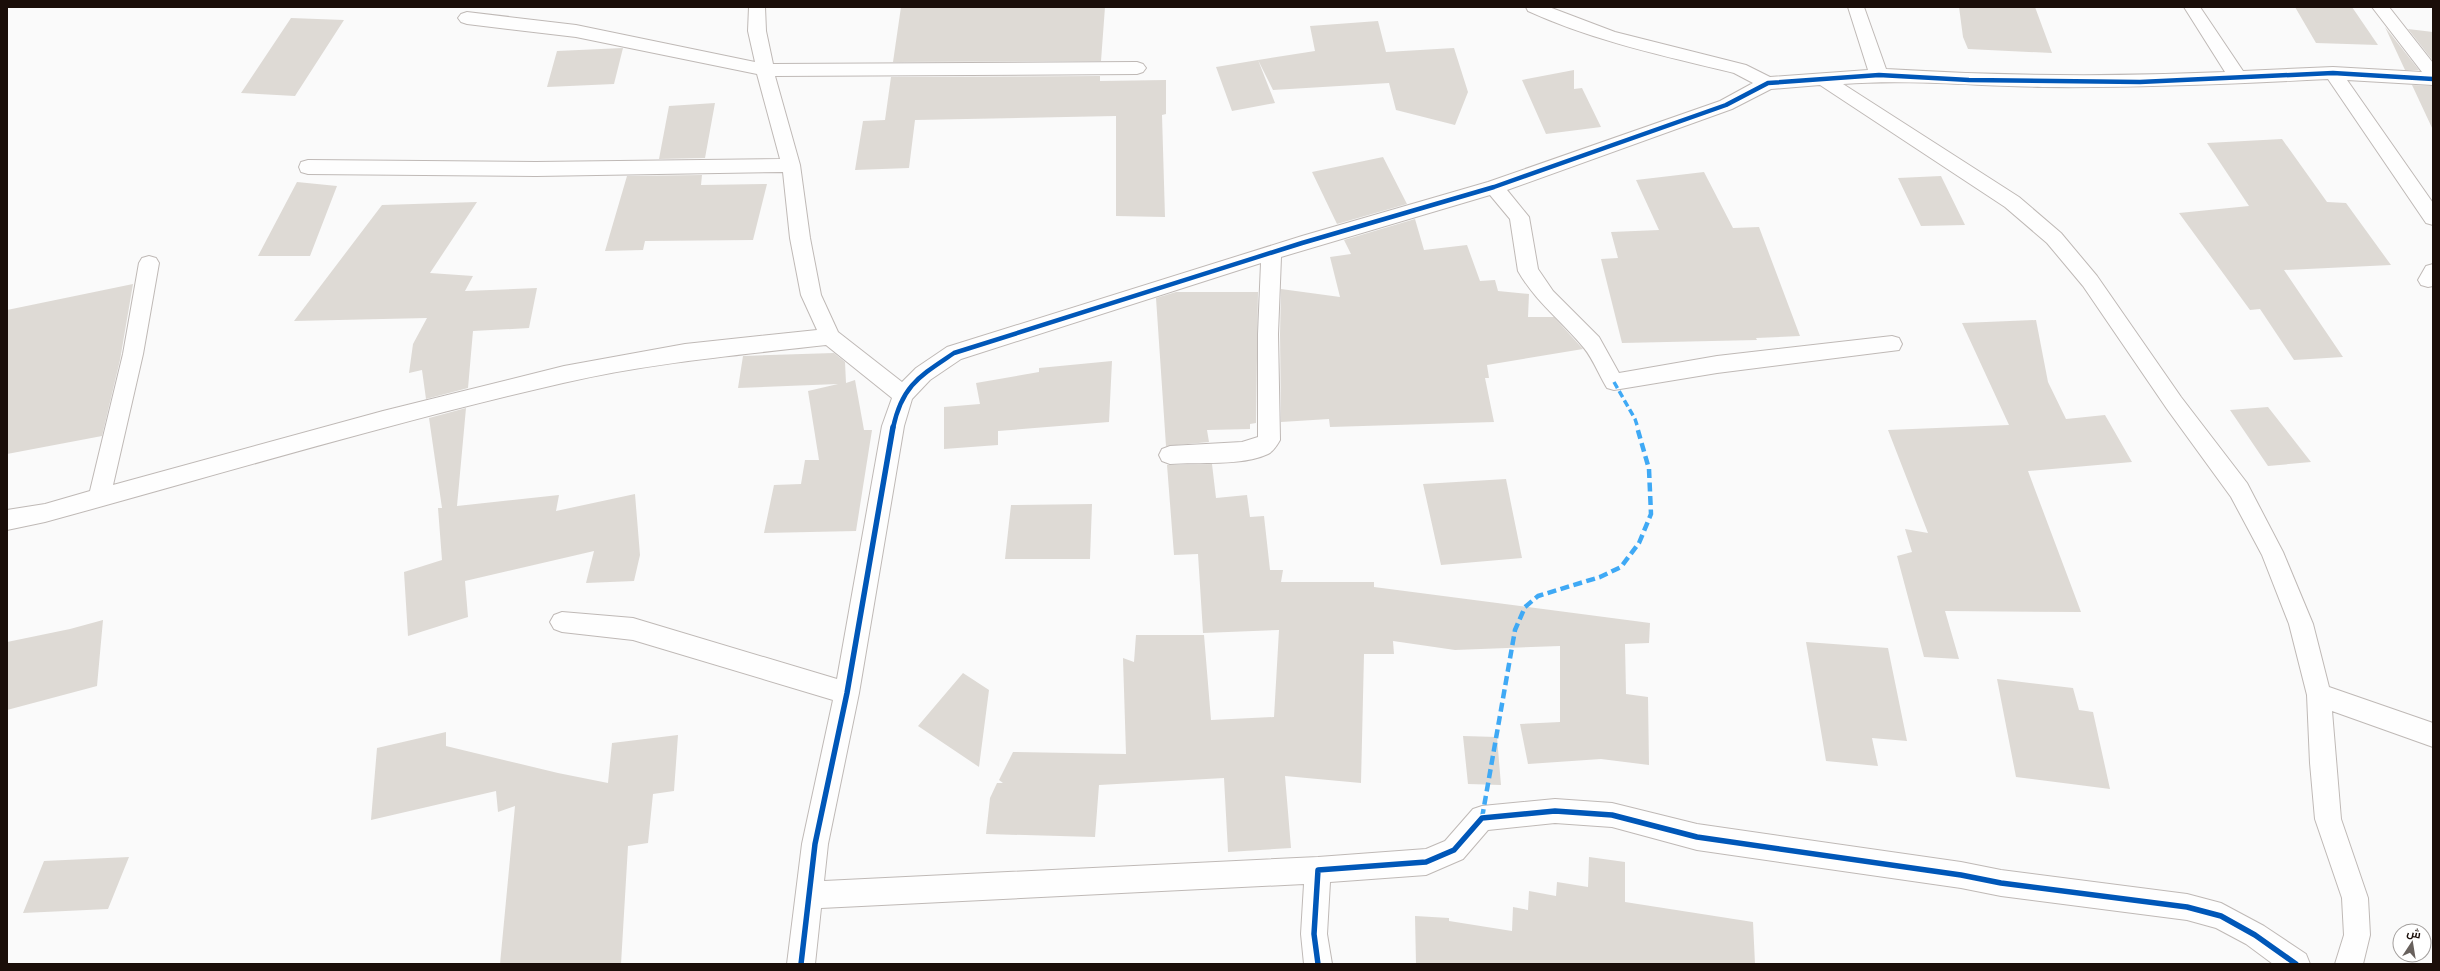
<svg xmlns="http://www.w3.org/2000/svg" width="2440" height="971" font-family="Karla,Cairo,sans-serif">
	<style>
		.building { fill: #dedad5 }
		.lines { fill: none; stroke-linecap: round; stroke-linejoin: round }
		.minor-casing { stroke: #bfb9b6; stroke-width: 2 }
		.minor { fill: #fefefe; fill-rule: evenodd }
		.quiet-far1 { stroke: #3fa9f5; stroke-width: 3.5; stroke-dasharray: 7 3.5; stroke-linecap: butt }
		.quiet { stroke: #3fa9f5; stroke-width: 4.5; stroke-dasharray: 9 4.5; stroke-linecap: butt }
		.cycleway-far1-casing { stroke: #fff; stroke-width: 6 }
		.cycleway-casing { stroke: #fff; stroke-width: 8 }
		.cycleway-far1 { stroke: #0057b8; stroke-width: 4.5 }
		.cycleway { stroke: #0057b8; stroke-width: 5.5 }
	</style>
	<rect width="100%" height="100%" fill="#fafafa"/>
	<path class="building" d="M901,7H1105L1101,61L893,62Z
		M1959,7H2035L2052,53L1968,49L1963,37Z
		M2295,7H2352L2378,45L2316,43Z
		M291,18L344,20L295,96L241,93Z
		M1378,21L1386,52L1454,48L1468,92L1455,125L1396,110L1389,83L1273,90L1258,60L1315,51L1310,26Z
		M2385,27L2419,70H2405Z
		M2408,29L2433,32V61Z
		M623,48L614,84L547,87L557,51Z
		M1258,60L1275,103L1232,111L1216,67Z
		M1574,70V89L1582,88L1601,127L1546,134L1522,80Z
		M1100,76V81L1166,80V114L1162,115L1165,217L1116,216V116L915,120L909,168L855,170L863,121L885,120L891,77Z
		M2412,85L2433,86V130Z
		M715,103L705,158L659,159L669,106Z
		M2282,139L2327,202L2346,203L2391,265L2284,270L2343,357L2294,360L2260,309L2250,310L2179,213L2249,206L2207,143Z
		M1383,157L1407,204L1337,224L1312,172Z
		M1704,172L1733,228L1759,227L1800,336L1756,338L1757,340L1622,343L1601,259L1618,258L1611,232L1659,230L1636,180Z
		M702,175L701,185L767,184L753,240L645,241L643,250L605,251L627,176Z
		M1941,176L1965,225L1921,226L1898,178Z
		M297,182L337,186L310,256H258Z
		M477,202L430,273L473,276L465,291L537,288L529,328L473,331L468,388L426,399L422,370L409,373L413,344L427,318L294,321L382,205Z
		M1415,219L1424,250L1467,245L1480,281L1495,280L1498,291L1529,294L1528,317H1554L1583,349L1487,365L1489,378H1485L1494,422L1330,427L1329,419L1281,422L1280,334L1281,289L1340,297L1330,257L1351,254L1344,240Z
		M133,284L120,360L102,436L7,454V310Z
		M1176,292H1258L1256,423L1250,424V429L1207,430L1209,442L1166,446L1156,298Z
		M2036,320L2048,382L2066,419L2105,415L2132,462L2028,471L2081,612L1945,611L1959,659L1924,657L1897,556L1912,552L1905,529L1928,533L1888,430L2009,425L1962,323Z
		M834,353L845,362L846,383L855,380L864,430H872L856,531L764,533L774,485L801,484L805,460H819L808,391L838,384L738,388L743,356Z
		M1112,361L1109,422L998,431V445L944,449V407L980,404L976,383L1039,372V368Z
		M2268,407L2311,462L2268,466L2230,410Z
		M466,408L457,506L559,495L556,511L635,494L640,555L634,581L586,583L594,551L465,581L468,617L408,636L404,572L442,560L438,508H442L429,418Z
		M1212,464L1216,498L1247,495L1250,517L1264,516L1270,570H1283L1281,582H1374V587L1650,623L1649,643L1625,644L1626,694L1648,697L1649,765L1601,759L1528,764L1520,724L1560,722V646L1455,650L1393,641L1394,654H1364L1361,783L1285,776L1291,848L1228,852L1224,778L1099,785L1095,837L986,834L990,798L997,783H1003L999,780L1013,752L1126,754L1123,658L1134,662L1136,635H1204L1211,720L1274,717L1279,630L1203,633L1198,554L1174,555L1167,465Z
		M1506,479L1522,558L1441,565L1423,484Z
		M1092,504L1090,559H1005L1011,505Z
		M103,620L97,686L7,710V642L70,629Z
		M1806,642L1888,648L1907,741L1872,738L1878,766L1826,761Z
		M963,673L989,690L979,767L918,726Z
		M1997,679L2073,688L2079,710L2093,712L2110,789L2016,777Z
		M446,732V746L558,773L608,783L612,743L678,735L674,791L653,794L648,843L628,846L621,964H500L515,806L498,812L496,791L371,820L377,748Z
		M1463,736L1497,737L1501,785L1468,784Z
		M129,857L108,909L23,913L44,861Z
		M1589,857L1625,862V902L1753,922L1755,964H1416L1415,916L1449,918V921L1512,931L1513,907L1528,910L1529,891L1556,896L1557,882L1588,887Z"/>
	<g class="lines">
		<defs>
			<path id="minor" d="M749,7H765L766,31L773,64L1137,62L1143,64L1146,68L1143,72L1137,74L775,76L800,165L810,238L821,295L838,332L902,382L916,368L947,347L1302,236L1488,182L1720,101L1753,83L1734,73C1664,56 1594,41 1528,11L1526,7H1549L1615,32L1746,65L1770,77L1868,70L1848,7H1864L1886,69C1999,76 2112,77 2225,72L2184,7H2200L2243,71L2333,67L2422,72L2372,7H2389L2433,63V85L2347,80L2433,203V225L2426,223L2328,79C2233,84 2139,88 2043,87C1977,86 1908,79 1843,84L2019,197L2061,233L2097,276L2181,397L2247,483L2283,552L2313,624L2329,687L2433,723V747L2332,711L2341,819L2368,898L2370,935L2363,964H2335L2344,935L2342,898L2315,819L2310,763L2307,695L2289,624L2262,555L2231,497L2167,409L2083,286L2047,243L2005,207L1820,85L1771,89L1732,109L1507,190L1529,217L1538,269L1553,291L1599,337L1619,373L1717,356L1892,336L1899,338L1902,344L1899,350L1717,373L1614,390L1607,388C1599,375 1593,359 1584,348C1562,321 1535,301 1518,271L1510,219L1490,195L1281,257L1278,334L1280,440C1277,445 1274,451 1268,454C1243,466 1198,462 1170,464L1162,461L1159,455L1162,449L1170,446L1242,442L1258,437V334L1261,263L961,359L930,380L912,399L904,426L859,693L828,844L824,881L1318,857L1426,849L1445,841L1473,809L1482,806L1555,799L1612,803L1697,824L1961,862L2001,870L2187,894L2221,903L2264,926L2306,954L2310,964H2273L2246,944L2216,928L2187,920L2001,896L1961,888L1697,850L1612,827L1555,823L1488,830L1463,859L1426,875L1330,882L1327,934L1332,964H1304L1301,934L1304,884L821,908L815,964H787L802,844L833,700L633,640L562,632L554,629L550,622L554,615L562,612L633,618L837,679L882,426L892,398L826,345C738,355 649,363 563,383C389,423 217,475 45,522L7,530V510L45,504L90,491L123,354L139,263L142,258L149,256L156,258L159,263L143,354L113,485L383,411L564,366L685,344L817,330L801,295L790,238L783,172L536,176L308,174L301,172L299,167L301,162L308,160L536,162L780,159L757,74L576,37L467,24L461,22L458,18L461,14L467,12L576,25L755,62L748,31Z
				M2433,264V286L2428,287L2421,285L2418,280L2426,266Z"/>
		</defs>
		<use href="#minor" class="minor-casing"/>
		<use href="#minor" class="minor"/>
		<path class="quiet-far1" d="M1614,382L1635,419L1638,428"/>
		<path class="quiet" d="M1482,818L1515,630L1525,607L1538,596L1600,577L1621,567L1639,543L1651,514L1649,469L1637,427"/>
		<defs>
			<path id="cycleway-far1" d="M893,428C902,385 920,376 954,353L1302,243L1494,187L1726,105L1768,83L1879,75L1969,80L2140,82L2333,73L2433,79"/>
			<path id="cycleway" d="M801,964L815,844L847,693L893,427
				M1318,964L1314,934L1318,870L1426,862L1454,850L1482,818L1555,811L1612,815L1697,837L1961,875L2001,883L2187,907L2221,916L2255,935L2296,964"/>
		</defs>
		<use href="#cycleway-far1" class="cycleway-far1-casing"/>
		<use href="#cycleway" class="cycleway-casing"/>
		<use href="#cycleway-far1" class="cycleway-far1"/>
		<use href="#cycleway" class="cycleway"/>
	</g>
	<rect width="2440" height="971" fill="none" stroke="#1a0e09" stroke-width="16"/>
	<g transform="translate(2412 943) rotate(12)"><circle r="19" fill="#ffffff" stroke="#a39f9d"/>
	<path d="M0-3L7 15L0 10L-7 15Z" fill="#68615d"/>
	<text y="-6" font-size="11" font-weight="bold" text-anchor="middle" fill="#1a0e09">ش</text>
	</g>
</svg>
